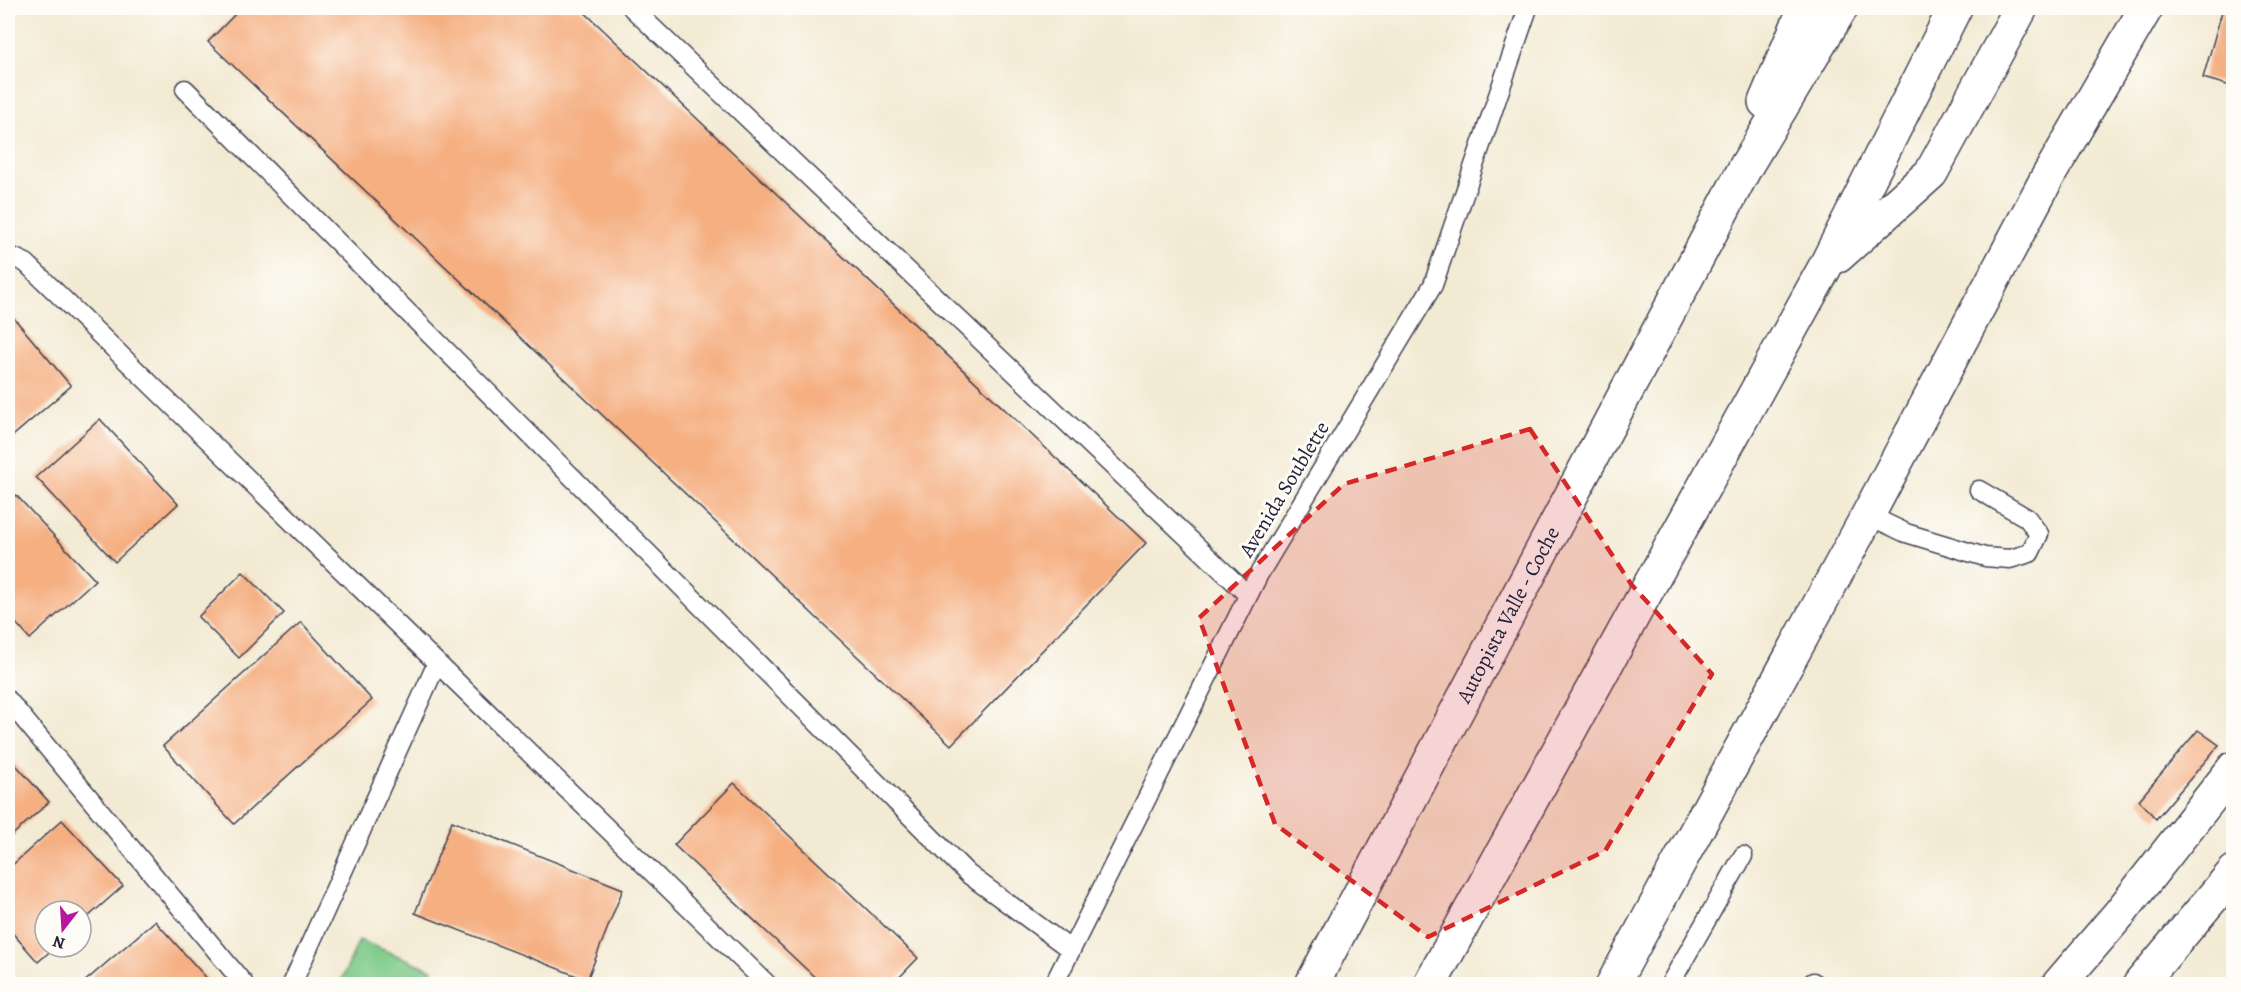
<svg xmlns="http://www.w3.org/2000/svg" width="2241" height="992" font-family="Alegreya,serif">
	<style>
		.green { fill: #7fcb89; stroke: #507662; stroke-width: 1.5 }
		.building { fill: #f5af81 }
		.lines { fill: none; stroke-linecap: round; stroke-linejoin: round }
		.service-casing { stroke: #414052; stroke-width: 21 }
		.minor-casing { stroke: #414052; stroke-width: 36 }
		.secondary-casing { stroke: #414052; stroke-width: 36 }
		.motorway-casing { stroke: #414052; stroke-width: 36 }
		.service { stroke: #fff; stroke-width: 18 }
		.minor { stroke: #fff; stroke-width: 33 }
		.secondary { stroke: #fff; stroke-width: 33 }
		.motorway { stroke: #fff; stroke-width: 33 }
		.marked { fill: #d62828; fill-opacity: 0.2; stroke: #d62828; stroke-width: 4.5; stroke-dasharray: 12 8; stroke-linejoin: round }
		.labels { text-anchor: middle; stroke-width: 6; stroke-linejoin: round; paint-order: stroke }
		.street-label { font-size: 21px; fill: #22223b; stroke: #fdfcf7 }
	</style>
	<rect width="100%" height="100%" fill="#fdfcf7"/>
	<filter id="ink" filterUnits="userSpaceOnUse"><feTurbulence type="fractalNoise" baseFrequency=".0167" numOctaves="2"/><feDisplacementMap in="SourceGraphic" scale="12" xChannelSelector="R" yChannelSelector="G"/><feConvolveMatrix kernelMatrix="1 2 1 2 8 2 1 2 1" color-interpolation-filters="sRGB"/></filter>
	<filter id="wash" filterUnits="userSpaceOnUse"><feTurbulence type="fractalNoise" baseFrequency=".008" numOctaves="4" result="noise"/><feDisplacementMap in="SourceGraphic" scale="24" xChannelSelector="R" yChannelSelector="G"/><feGaussianBlur stdDeviation="1.35" result="paint"/><feColorMatrix in="noise" values="0 0 0 0 0 0 0 0 0 0 0 0 0 0 0 0 0 1.4 0 .05"/><feComposite in="paint" operator="in"/></filter>
	<g filter="url(#wash)">
		<rect width="100%" height="100%" fill="#f3ead3"/>
		<path class="green" d="M359,940L433,970L427,984H340Z"/>
		<g id="blocks">
			<path class="building" d="M241,8H580L1146,543L951,745L208,42Z
				M2223,8H2234V87L2203,78Z
				M8,311L71,386L8,440Z
				M100,419L178,504L115,562L36,477Z
				M16,495L95,580L30,639L8,614V503Z
				M243,572L284,613L239,658L198,617Z
				M301,622L372,700L234,824L163,746Z
				M2198,730L2219,745L2156,819L2139,800Z
				M8,756L49,802L8,839Z
				M734,783L918,958L893,984H822L674,845Z
				M62,820L123,886L81,923V911H45V947H55L38,962L8,928V869Z
				M452,821L623,889L587,980L415,913Z
				M155,921L212,984H82Z"/>
		</g>
	</g>
	<g filter="url(#ink)">
		<use href="#blocks" fill-opacity="0" stroke="#414052" stroke-width="1.5"/>
		<g class="lines">
			<defs>
				<path id="service" d="M632,8L1248,595
					M185,89L968,874L1070,949
					M8,255L26,263L767,984
					M1868,515L1906,533L1985,557L2010,559L2030,553L2039,534L2027,518L1979,490
					M8,700L244,984
					M292,984L437,663
					M1054,984L1259,574L1433,285L1528,8
					M1670,984L1743,856
					M1812,984L1813,982"/>
				<path id="minor" d="M1613,984L1868,515L2046,180L2146,8"/>
				<path id="secondary" d="M2059,984L2120,913L2234,768
					M2140,984L2234,872"/>
				<g id="motorway">
					<path d="M1765,102L1805,8"/>
					<path d="M1838,256L1931,173L2021,8"/>
					<path id="s1" d="M1312,984L1746,166L1841,8"/>
					<path d="M1430,984L1825,267L1955,8"/>
				</g>
			</defs>
			<use href="#service" class="service-casing"/>
			<use href="#minor" class="minor-casing"/>
			<use href="#secondary" class="secondary-casing"/>
			<use href="#motorway" class="motorway-casing"/>
			<use href="#service" class="service"/>
			<use href="#minor" class="minor"/>
			<use href="#secondary" class="secondary"/>
			<use href="#motorway" class="motorway"/>
		</g>
	</g>
	<path class="marked" d="M1530,429L1631,584L1712,674L1605,851L1428,937L1275,824L1199,618L1344,484Z"/>
	<g class="labels">
		<g class="street-label">
			<text transform="translate(1284 489) rotate(-59)" y="7">Avenida Soublette</text>
			<text dy="7" stroke="none"><textPath href="#s1" startOffset="418">Autopista Valle - Coche</textPath></text>
		</g>
	</g>
	<rect width="2241" height="992" fill="none" stroke="#fdfcf7" stroke-width="30"/>
	<g transform="translate(63 929) rotate(197)"><circle r="28" fill="#fdfcf7" stroke="#a5a5ac" stroke-width="1.5"/>
	<path d="M0-4.5L10 22L0 15L-10 22Z" fill="#b5179e"/>
	<text y="-9" font-size="16" font-weight="bold" text-anchor="middle" fill="#22223b">N</text>
	</g>
</svg>
